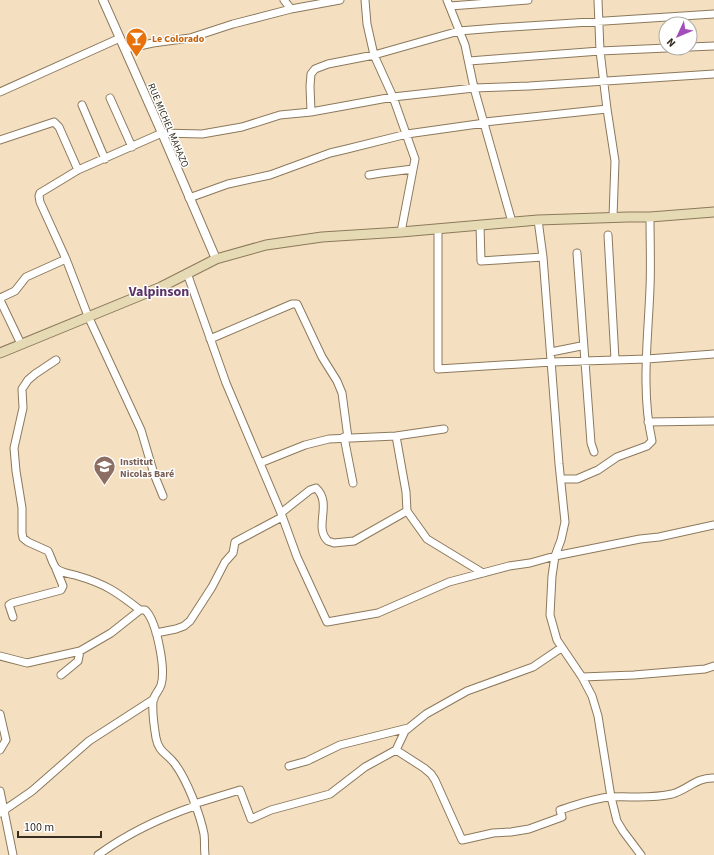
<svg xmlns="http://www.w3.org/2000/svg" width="714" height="855" font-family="'Source Sans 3',sans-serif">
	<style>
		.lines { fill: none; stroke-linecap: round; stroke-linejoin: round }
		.minor-casing { stroke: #8c795c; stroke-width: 9 }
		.tertiary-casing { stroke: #8c795c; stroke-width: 10 }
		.secondary-casing { stroke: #8c795c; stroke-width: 11 }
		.minor { stroke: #fff; stroke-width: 7 }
		.tertiary { stroke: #fff; stroke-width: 8 }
		.secondary { stroke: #e5dab3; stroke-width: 9 }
		.labels { text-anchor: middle; stroke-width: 3; stroke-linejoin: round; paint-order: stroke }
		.food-label { font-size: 10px; font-weight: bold; fill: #c56008; stroke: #fff; text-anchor: start }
		.street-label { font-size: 10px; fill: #352e21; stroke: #fff }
		.education-label { font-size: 10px; font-weight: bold; fill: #785e54; stroke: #fff; text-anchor: start }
		.district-label { font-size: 14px; font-weight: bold; fill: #5c3369; stroke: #fff }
	</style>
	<rect width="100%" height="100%" fill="#f4e0c0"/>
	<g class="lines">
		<defs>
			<path id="minor" d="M284,0L291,9
				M365,0L367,24L374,55L393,97L415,159L401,232
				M447,0L465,45L474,88L512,222
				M598,0L600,51L607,109
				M450,6L528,0
				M690,47L714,46
				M125,49L153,43L190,38L233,24L291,9L340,0
				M469,61L600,51L667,48
				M0,92L120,38
				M110,98L132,147
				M82,105L105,159
				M311,112L310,86L311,74L315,69L328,64L374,55L459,31L496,28L714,14
				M485,122L607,109L615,161L613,217
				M0,140L54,122L59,127L78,170
				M369,175L381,173L413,169
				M189,198L228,184L270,175L330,153L347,149L407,134L485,123
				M538,220L543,257L559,464L565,522L561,540L555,556L552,576L550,615L557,640L582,677L592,696L598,716L611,797L617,821L623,831L641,855
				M480,225L481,261L543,257
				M438,229V369L552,362L647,359L714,354
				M608,235L615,359
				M577,253L591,443L594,452
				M187,273L226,383L281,513L297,557L327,622L378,613L449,582L509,566L530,563L555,556L640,539L659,537L714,525
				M0,298L15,291L26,277L66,259
				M0,300L21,344
				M210,339L292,304H297L322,357L337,381L342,393L348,438
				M551,352L581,346
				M56,360L35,374L28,380L22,389L23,408L14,448L16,471L22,508V533L23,538L28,542L48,551C51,556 52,563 56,568C60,573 72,574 78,576C106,584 118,593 140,610
				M648,422L714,421
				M396,436L406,492L407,511L427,539L483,573
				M344,437L353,483
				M260,463L305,445L329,439L396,436L444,429
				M561,479H577L598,470L617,457L647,446L652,441C641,391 648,339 650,288C651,265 650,241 650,217
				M163,496L154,474L141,430L88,316L66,259L40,202L39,196L40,193L78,170L162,133L202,134L242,127L280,115L311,112L393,97L474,88L529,86L714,74
				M281,513L310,490L316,488C333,504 313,527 328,541L334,543L354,541L407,511
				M13,617L9,605L12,603L61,590L63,586L56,569
				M156,633L176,629L184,626L190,621L212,587L225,562L233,553L235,542L282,517
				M0,656L27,663L80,651L111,633L140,610H145L147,612C157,625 166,669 161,685C159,691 154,695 153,701C152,713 154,726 156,738C159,753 167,753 175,764C187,780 200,814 204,834C205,841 204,848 205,855
				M61,675L78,661L80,651
				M582,677L634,675L705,669L714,666
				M0,714L6,740L0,750
				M396,750L424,768L431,774L435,780L462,840L493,833L511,832L529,829L562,817L560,810C577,805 593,798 611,797C631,796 651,799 672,794C687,790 697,777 714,778
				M289,766L307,761L340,745L408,728
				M0,791L13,855
				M194,804L240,790L251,819L271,810L330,794L365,767L396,750L405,731L426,714L467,691L533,667L561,648
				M0,813L32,791L89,741L154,699
				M98,855C128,833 160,818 195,806"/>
			<path id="tertiary" d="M103,0L162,133L216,259"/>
			<path id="secondary" d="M0,353L161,287L216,259L266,245L322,237L401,232L538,220L628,217H650L714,212"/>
		</defs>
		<use href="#minor" class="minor-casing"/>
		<use href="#tertiary" class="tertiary-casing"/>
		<use href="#secondary" class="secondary-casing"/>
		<use href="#minor" class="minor"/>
		<use href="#tertiary" class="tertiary"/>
		<use href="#secondary" class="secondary"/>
	</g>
	<defs>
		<symbol id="bar-pin" viewBox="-11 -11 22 30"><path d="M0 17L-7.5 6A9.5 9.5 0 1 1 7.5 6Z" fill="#e8710a" stroke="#fff"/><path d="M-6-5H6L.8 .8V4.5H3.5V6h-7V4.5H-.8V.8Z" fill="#fff"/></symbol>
		<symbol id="school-pin" viewBox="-11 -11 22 30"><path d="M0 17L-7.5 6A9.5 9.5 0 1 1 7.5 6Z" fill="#8d6e63" stroke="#fff"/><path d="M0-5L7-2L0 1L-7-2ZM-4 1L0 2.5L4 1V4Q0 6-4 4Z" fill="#fff"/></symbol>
	</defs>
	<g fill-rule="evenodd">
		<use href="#bar-pin" x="124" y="26" width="25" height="34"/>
		<use href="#school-pin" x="92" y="454" width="25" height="34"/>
	</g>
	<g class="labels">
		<g class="food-label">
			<text x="152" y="42">Le Colorado</text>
		</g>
		<g class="street-label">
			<text transform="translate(169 125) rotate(67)" y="4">RUE MICHEL MAHAZO</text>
		</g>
		<g class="education-label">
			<text x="120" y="465">Institut<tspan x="120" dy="12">Nicolas Baré</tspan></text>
		</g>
		<g class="district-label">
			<text x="159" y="296">Valpinson</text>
		</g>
	</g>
	<g transform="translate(678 36) rotate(226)"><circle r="19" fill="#ffffff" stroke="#aeaba6"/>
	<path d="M0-3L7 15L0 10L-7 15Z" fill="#a24dbb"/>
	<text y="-6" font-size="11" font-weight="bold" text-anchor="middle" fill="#352e21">N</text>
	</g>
	<path d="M18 831v6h83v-6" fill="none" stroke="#352e21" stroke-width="2"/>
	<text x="24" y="831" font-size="12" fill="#352e21" stroke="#ffffff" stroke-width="3" paint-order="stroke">100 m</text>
</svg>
